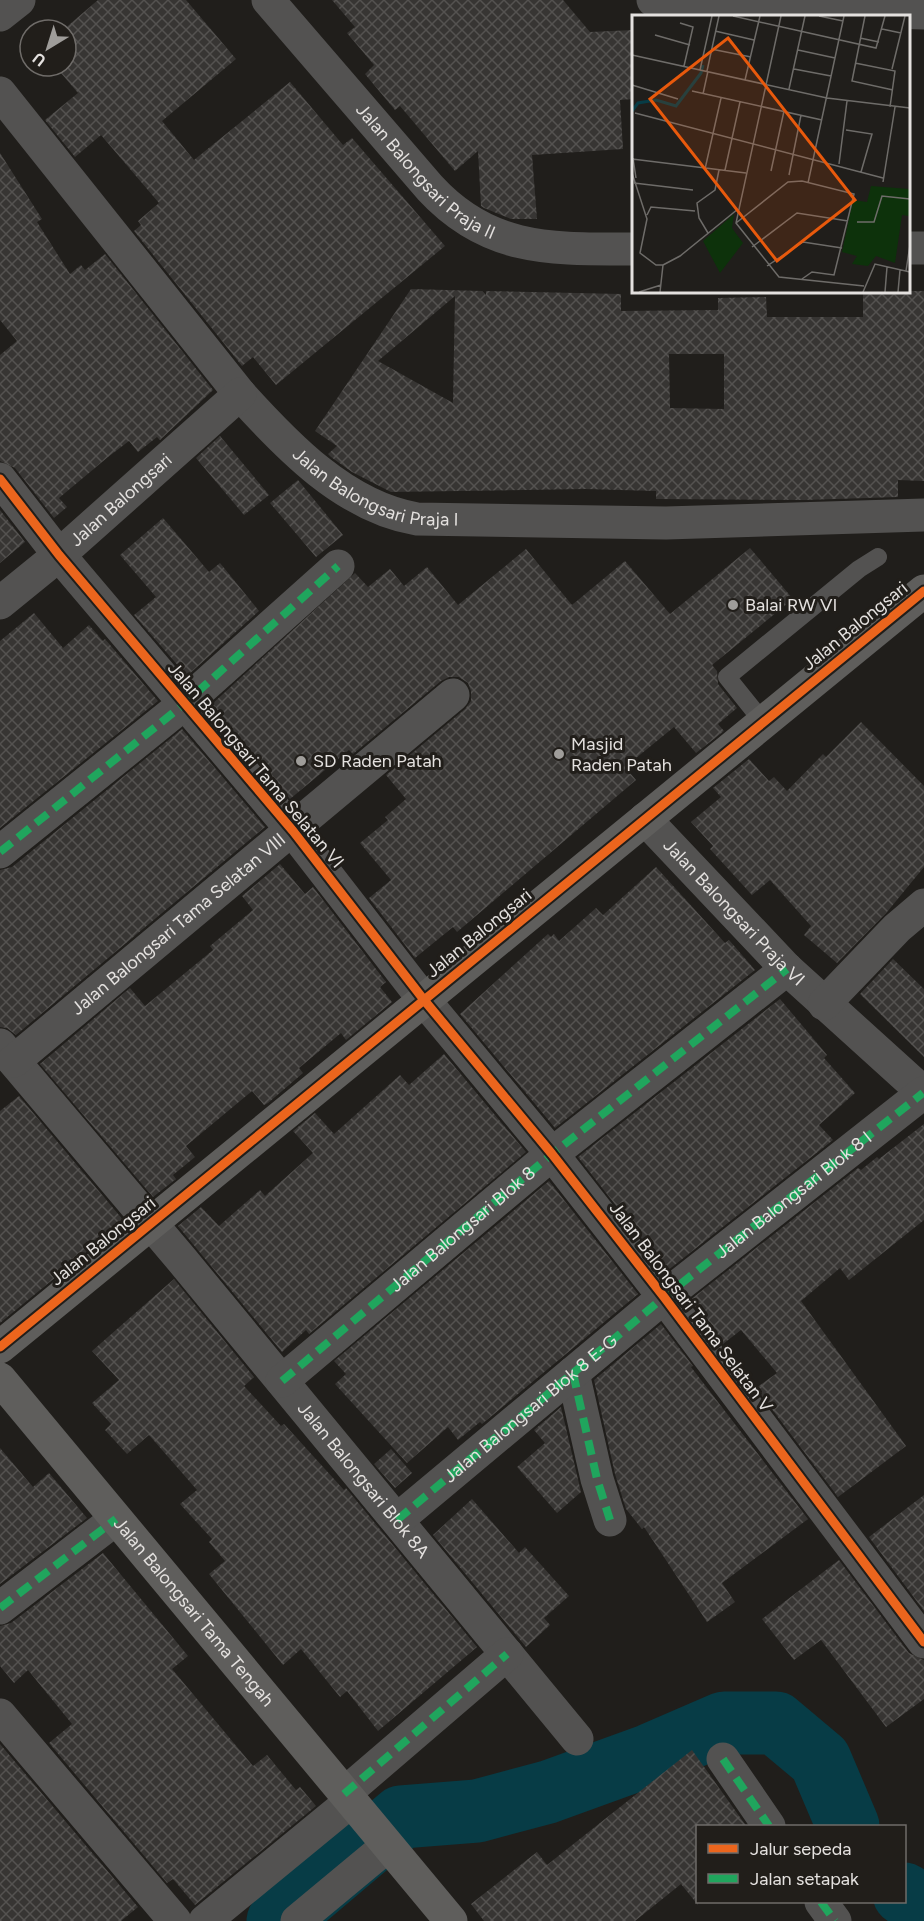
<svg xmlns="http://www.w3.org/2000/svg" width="924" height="1921" font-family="Figtree,sans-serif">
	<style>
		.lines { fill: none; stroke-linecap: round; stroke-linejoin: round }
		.river { stroke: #073c46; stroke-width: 63 }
		.building { fill: url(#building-cross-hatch); fill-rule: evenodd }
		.lane { stroke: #535251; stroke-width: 18 }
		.street { stroke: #535251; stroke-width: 33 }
		.secondary { stroke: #5f5e5c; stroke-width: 33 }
		.quiet { stroke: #20a55d; stroke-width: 8; stroke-dasharray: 15 8; stroke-linecap: butt }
		.cycleway-casing { stroke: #211e1a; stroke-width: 13 }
		.cycleway { stroke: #eb651d; stroke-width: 9 }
		.poi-dot { fill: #9f9d9a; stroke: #211e1a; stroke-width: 2 }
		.labels { text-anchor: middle; stroke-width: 6; stroke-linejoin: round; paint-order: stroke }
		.street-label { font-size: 18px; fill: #e4e1df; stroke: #211e1a }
		.poi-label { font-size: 18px; fill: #e4e1df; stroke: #211e1a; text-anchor: start }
		.inset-river { fill: none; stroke: #073c46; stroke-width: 3 }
		.inset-road { fill: none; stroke: #6e6c69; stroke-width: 1.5 }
		.view { fill: #e8590c; fill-opacity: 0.15; stroke: #e8590c; stroke-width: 3 }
		.inset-edge { fill: none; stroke: #e4e1df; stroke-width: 3 }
	</style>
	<defs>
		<pattern id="building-cross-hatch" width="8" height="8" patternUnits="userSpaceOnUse" patternTransform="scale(1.5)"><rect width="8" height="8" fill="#373533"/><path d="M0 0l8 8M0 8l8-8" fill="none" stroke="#545250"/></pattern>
	</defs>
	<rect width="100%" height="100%" fill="#201e1b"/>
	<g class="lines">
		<path class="river" d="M904,1894L924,1906
			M278,1921L401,1817L477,1811L548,1792L650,1755L724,1723H776L820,1760L848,1826"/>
	</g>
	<path class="building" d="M98,0H186L236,59L162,121L194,160L290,82L343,145L352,138L445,246L276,385L253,357L242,366L134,231L141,225L138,221L159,203L101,135L75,157L45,120L78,93L55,66H66V30H63Z
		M332,0H563L590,32L633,30V99L620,100L623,149L532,155L537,219H511L484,208L481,206L478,151L455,171L400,106L395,110L365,74L374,65L347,33L355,27Z
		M0,153L42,219L37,222L70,274L81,265L85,270L105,254L213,390L160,440L157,437L138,452L129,441L108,457L59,498L67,507L54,518L15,468L0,461V355L17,341L0,320Z
		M411,289L482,291L486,295V291L621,294V311L718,310V298L766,297L767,317H863V291H924V481L898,480V497L804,500L656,499V491L585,489L391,492L352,472L331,457L328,454L337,446L315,431ZM455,296L453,403L378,361ZM669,354H724V409L670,408Z
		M220,436L269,495L244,515L196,458Z
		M298,480L343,535L316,557L270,503Z
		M0,510L25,542L0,563Z
		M163,518L209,572L220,563L259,611L187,676L134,615L156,597L120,555Z
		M750,548L793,599L712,665L717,671L718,684L737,708L718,724L724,731L696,753L674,727L625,767L636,780L457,932L453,927L415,958L369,898L391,880L360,843L388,820L385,817L406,799L386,775L465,709L471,701V691L468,683L459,677H449L441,681L353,754L349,750L290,799L211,705L355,573L368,587L390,569L404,586L427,567L458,605L526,549L572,605L625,561L670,614Z
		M34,613L63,648L89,625L103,641L105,639L158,701L0,828V641Z
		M861,722L924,786V867L887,912L837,963L804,935L811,926L770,880L752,895L710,849L713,846L691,822L721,797L713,788L749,759L769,781L774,777L787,791L823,754L826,757Z
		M182,729L265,827L16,1035L7,1028L0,1027V870L12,867Z
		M280,864L305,894L313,887L386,982L380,987L392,1002L346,1040L341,1033L299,1068L303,1073L268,1103L264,1105L252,1091L186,1146L195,1157L173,1175L176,1179L153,1197L40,1064L130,988L145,1006L213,950L210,946L253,910L242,896Z
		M656,867L725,943L729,940L755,970L555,1128L460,1014L548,934L551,937L554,934L559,941L596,908L603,915Z
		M893,959L924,989V1057L860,994Z
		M780,999L827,1055L824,1058L855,1093L819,1125L833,1140L667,1271L578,1157Z
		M444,1054L526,1152L309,1334L306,1330L282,1352L178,1226L201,1207L219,1226L260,1190L265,1196L313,1153L293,1131L315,1113L334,1134L400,1075L409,1085Z
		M19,1096L124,1221L0,1323V1111Z
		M924,1124V1220L849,1280L840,1268L801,1301L906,1446L838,1497L756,1388L777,1373L741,1330L723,1344L690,1300L858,1168L861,1170L877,1157L879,1159Z
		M549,1181L638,1294L482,1424L480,1422L458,1440L448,1427L407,1463L335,1384L346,1374L334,1361Z
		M174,1279L254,1377L244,1386L281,1426L284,1424L344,1490L346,1488L477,1647L378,1731L347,1691L340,1697L301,1649L283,1665L209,1574L225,1561L209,1542L212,1539L180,1504L197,1490L149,1435L127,1454L105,1430L111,1424L92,1403L119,1380L92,1351Z
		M661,1324L693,1366L691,1367L808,1519L722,1583L735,1602L707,1622L644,1527L642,1529L626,1509L615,1474L594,1380Z
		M561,1407L581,1492L557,1513L517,1467L545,1443L534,1430Z
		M0,1448L33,1487L49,1473L87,1518L0,1584Z
		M391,1449L412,1473L395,1488L374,1464Z
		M924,1495V1611L869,1537Z
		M472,1499L519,1553L525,1547L569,1596L544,1618L550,1625L526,1647L433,1535Z
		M103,1553L188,1656L172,1669L253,1766L267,1755L296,1790L300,1787L316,1806L195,1905L173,1879L167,1883L49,1743L72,1724L28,1670L14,1683L0,1666V1626L11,1623Z
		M839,1560L909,1653L924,1660V1699L886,1727L821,1640L794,1660L762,1619Z
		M0,1744L138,1907L121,1921H0Z
		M692,1750L747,1827H698V1905L681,1884L635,1921H484L471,1904L537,1852L547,1865Z"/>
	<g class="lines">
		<path class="lane" d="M763,722L727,677L859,569L878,557"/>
		<g class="street">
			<path id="s1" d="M268,0L430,188C489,252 552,249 633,249"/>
			<path d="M653,0L687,6L924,13"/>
			<path d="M0,15L19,0"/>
			<path id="s2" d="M0,93L240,394C287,446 345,507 417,519L666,523L924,515"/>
			<path d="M908,248H924"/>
			<path d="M0,479L59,555L293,831L424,1000L552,1154L664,1297L924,1642"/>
			<path id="s3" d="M0,603L59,555L240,394"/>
			<path id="s4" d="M645,819L787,969L924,1093"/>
			<path d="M0,852L184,704L338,566"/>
			<path d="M824,1004L897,928L924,905"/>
			<path id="s5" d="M0,1045L182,1260L577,1739"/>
			<path id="s6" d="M14,1061L453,695"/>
			<path d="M573,1373L597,1479L610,1520"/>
			<path id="s7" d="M282,1381L552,1154L787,969"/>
			<path d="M397,1520L664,1297L923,1093"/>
			<path d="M0,1608L116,1519"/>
			<path d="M0,1715L175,1921"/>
			<path d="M723,1759L769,1826"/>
			<path d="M344,1794L507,1654"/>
			<path d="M821,1902L835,1921"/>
			<path d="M205,1921L350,1802"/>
			<path d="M297,1921L386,1847"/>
		</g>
		<g class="secondary">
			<path d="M0,1347L924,591"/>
			<path id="s8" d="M0,1379L451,1921"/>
		</g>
		<g class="quiet">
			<path d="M0,852L184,704L338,566"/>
			<path d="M573,1373L597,1479L610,1520"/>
			<path d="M282,1381L552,1154L787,969"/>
			<path id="s9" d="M397,1520L664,1297L923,1093"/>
			<path d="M0,1608L116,1519"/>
			<path d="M723,1759L769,1826"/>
			<path d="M344,1794L507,1654"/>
			<path d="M821,1902L835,1921"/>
		</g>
		<defs>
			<path id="cycleway" d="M0,479L59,555L293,831L424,1000L552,1154L664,1297L924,1642
				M0,1347L924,591"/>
		</defs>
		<use href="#cycleway" class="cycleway-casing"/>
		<use href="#cycleway" class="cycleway"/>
	</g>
	<g class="poi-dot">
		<circle cx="733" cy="605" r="6"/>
		<circle cx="559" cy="754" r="6"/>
		<circle cx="301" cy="761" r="6"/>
	</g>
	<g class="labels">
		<g class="street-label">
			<text dy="6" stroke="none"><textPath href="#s1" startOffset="234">Jalan Balongsari Praja II</textPath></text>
			<text dy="6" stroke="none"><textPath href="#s2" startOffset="556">Jalan Balongsari Praja I</textPath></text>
			<text dy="6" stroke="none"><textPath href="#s3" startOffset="159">Jalan Balongsari</textPath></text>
			<text transform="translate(855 626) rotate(-39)" y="6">Jalan Balongsari</text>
			<text transform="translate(256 765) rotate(50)" y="6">Jalan Balongsari Tama Selatan VI</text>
			<text dy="6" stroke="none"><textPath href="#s4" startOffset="129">Jalan Balongsari Praja VI</textPath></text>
			<text dy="6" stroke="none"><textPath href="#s6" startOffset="214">Jalan Balongsari Tama Selatan VIII</textPath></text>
			<text transform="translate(479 933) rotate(-39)" y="6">Jalan Balongsari</text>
			<text dy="6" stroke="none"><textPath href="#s9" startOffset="513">Jalan Balongsari Blok 8 I</textPath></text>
			<text dy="6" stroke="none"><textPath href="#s7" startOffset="236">Jalan Balongsari Blok 8</textPath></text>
			<text transform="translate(103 1241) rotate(-39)" y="6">Jalan Balongsari</text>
			<text transform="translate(691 1307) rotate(53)" y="6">Jalan Balongsari Tama Selatan V</text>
			<text dy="6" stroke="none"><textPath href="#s9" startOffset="174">Jalan Balongsari Blok 8 E-G</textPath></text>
			<text dy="6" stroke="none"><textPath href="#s5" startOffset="567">Jalan Balongsari Blok 8A</textPath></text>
			<text dy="6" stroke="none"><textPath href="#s8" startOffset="303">Jalan Balongsari Tama Tengah</textPath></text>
		</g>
		<g class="poi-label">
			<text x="745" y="611">Balai RW VI</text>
			<text x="571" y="750">Masjid<tspan x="571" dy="21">Raden Patah</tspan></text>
			<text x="313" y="767">SD Raden Patah</text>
		</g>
	</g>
	<g transform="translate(632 15)">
		<rect width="278" height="278" fill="#201e1b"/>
		<path d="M239,171L277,174V201L270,200L263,248L244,241L236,251L220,249L225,241L210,237L221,185L235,187ZM102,199L100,213L111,228L88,258L71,226Z" fill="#0d320b"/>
		<path class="inset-river" d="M0,96L6,88L24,85L44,91L69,58L71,50"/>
		<path class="inset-road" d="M101,1L244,33L253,1M149,1L104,208L147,262L232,271M187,1L211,6M233,1L220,66L261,75M48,8L61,12L52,51M250,14L269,18M83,16L122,25M23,20L58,30M228,23L247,27M79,34L119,42M166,35L203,43M0,40L195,83L278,93M223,48L263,56L258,92M162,54L199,61M260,54L273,1M68,55L80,1M75,56L87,1M113,65L128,1M0,70L46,84M157,74L173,1M60,76L190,105M71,79L76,56M3,98L251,163M214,115L240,119L229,157M1,143L4,163M0,144L114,158M207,149L215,86M73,154L89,83M93,155L108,87M139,156L152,96M0,158L15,204L8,238L24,250H31M157,160L169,100M251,167L263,92M2,168L61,175M176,168L212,1M15,200L19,192L63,196M225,207H242L250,181L278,184M104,208L156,167L170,166L222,179L202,260L180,257L170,264M76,218L67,203L65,188L83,175L87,155M120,232L165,198L216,206M31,250L48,241L106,194M135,251L171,227L210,233M274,256L278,230M7,277L29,270M28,277L31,250M231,277L243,249L278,257M253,277L255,252M266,277L268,255"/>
		<path class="view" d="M96,23L223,185L145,246L18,84Z"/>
		<rect width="278" height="278" class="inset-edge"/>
	</g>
	<rect x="696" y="1825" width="210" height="78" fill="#211e1a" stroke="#6f6c69" stroke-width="1.5"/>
	<rect x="708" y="1844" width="30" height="9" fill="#eb651d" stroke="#6f6c69" stroke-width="1.5"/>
	<text x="750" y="1855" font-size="18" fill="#e4e1df">Jalur sepeda</text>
	<rect x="708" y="1874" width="30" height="9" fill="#20a55d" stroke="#6f6c69" stroke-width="1.5"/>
	<text x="750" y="1885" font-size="18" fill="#e4e1df">Jalan setapak</text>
	<g transform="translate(48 48) rotate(218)"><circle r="28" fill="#211e1a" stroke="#6f6c69" stroke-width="1.5"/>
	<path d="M0-4.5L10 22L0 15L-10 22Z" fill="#9f9d9a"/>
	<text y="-9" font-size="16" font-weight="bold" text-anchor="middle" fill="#e4e1df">U</text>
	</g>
</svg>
